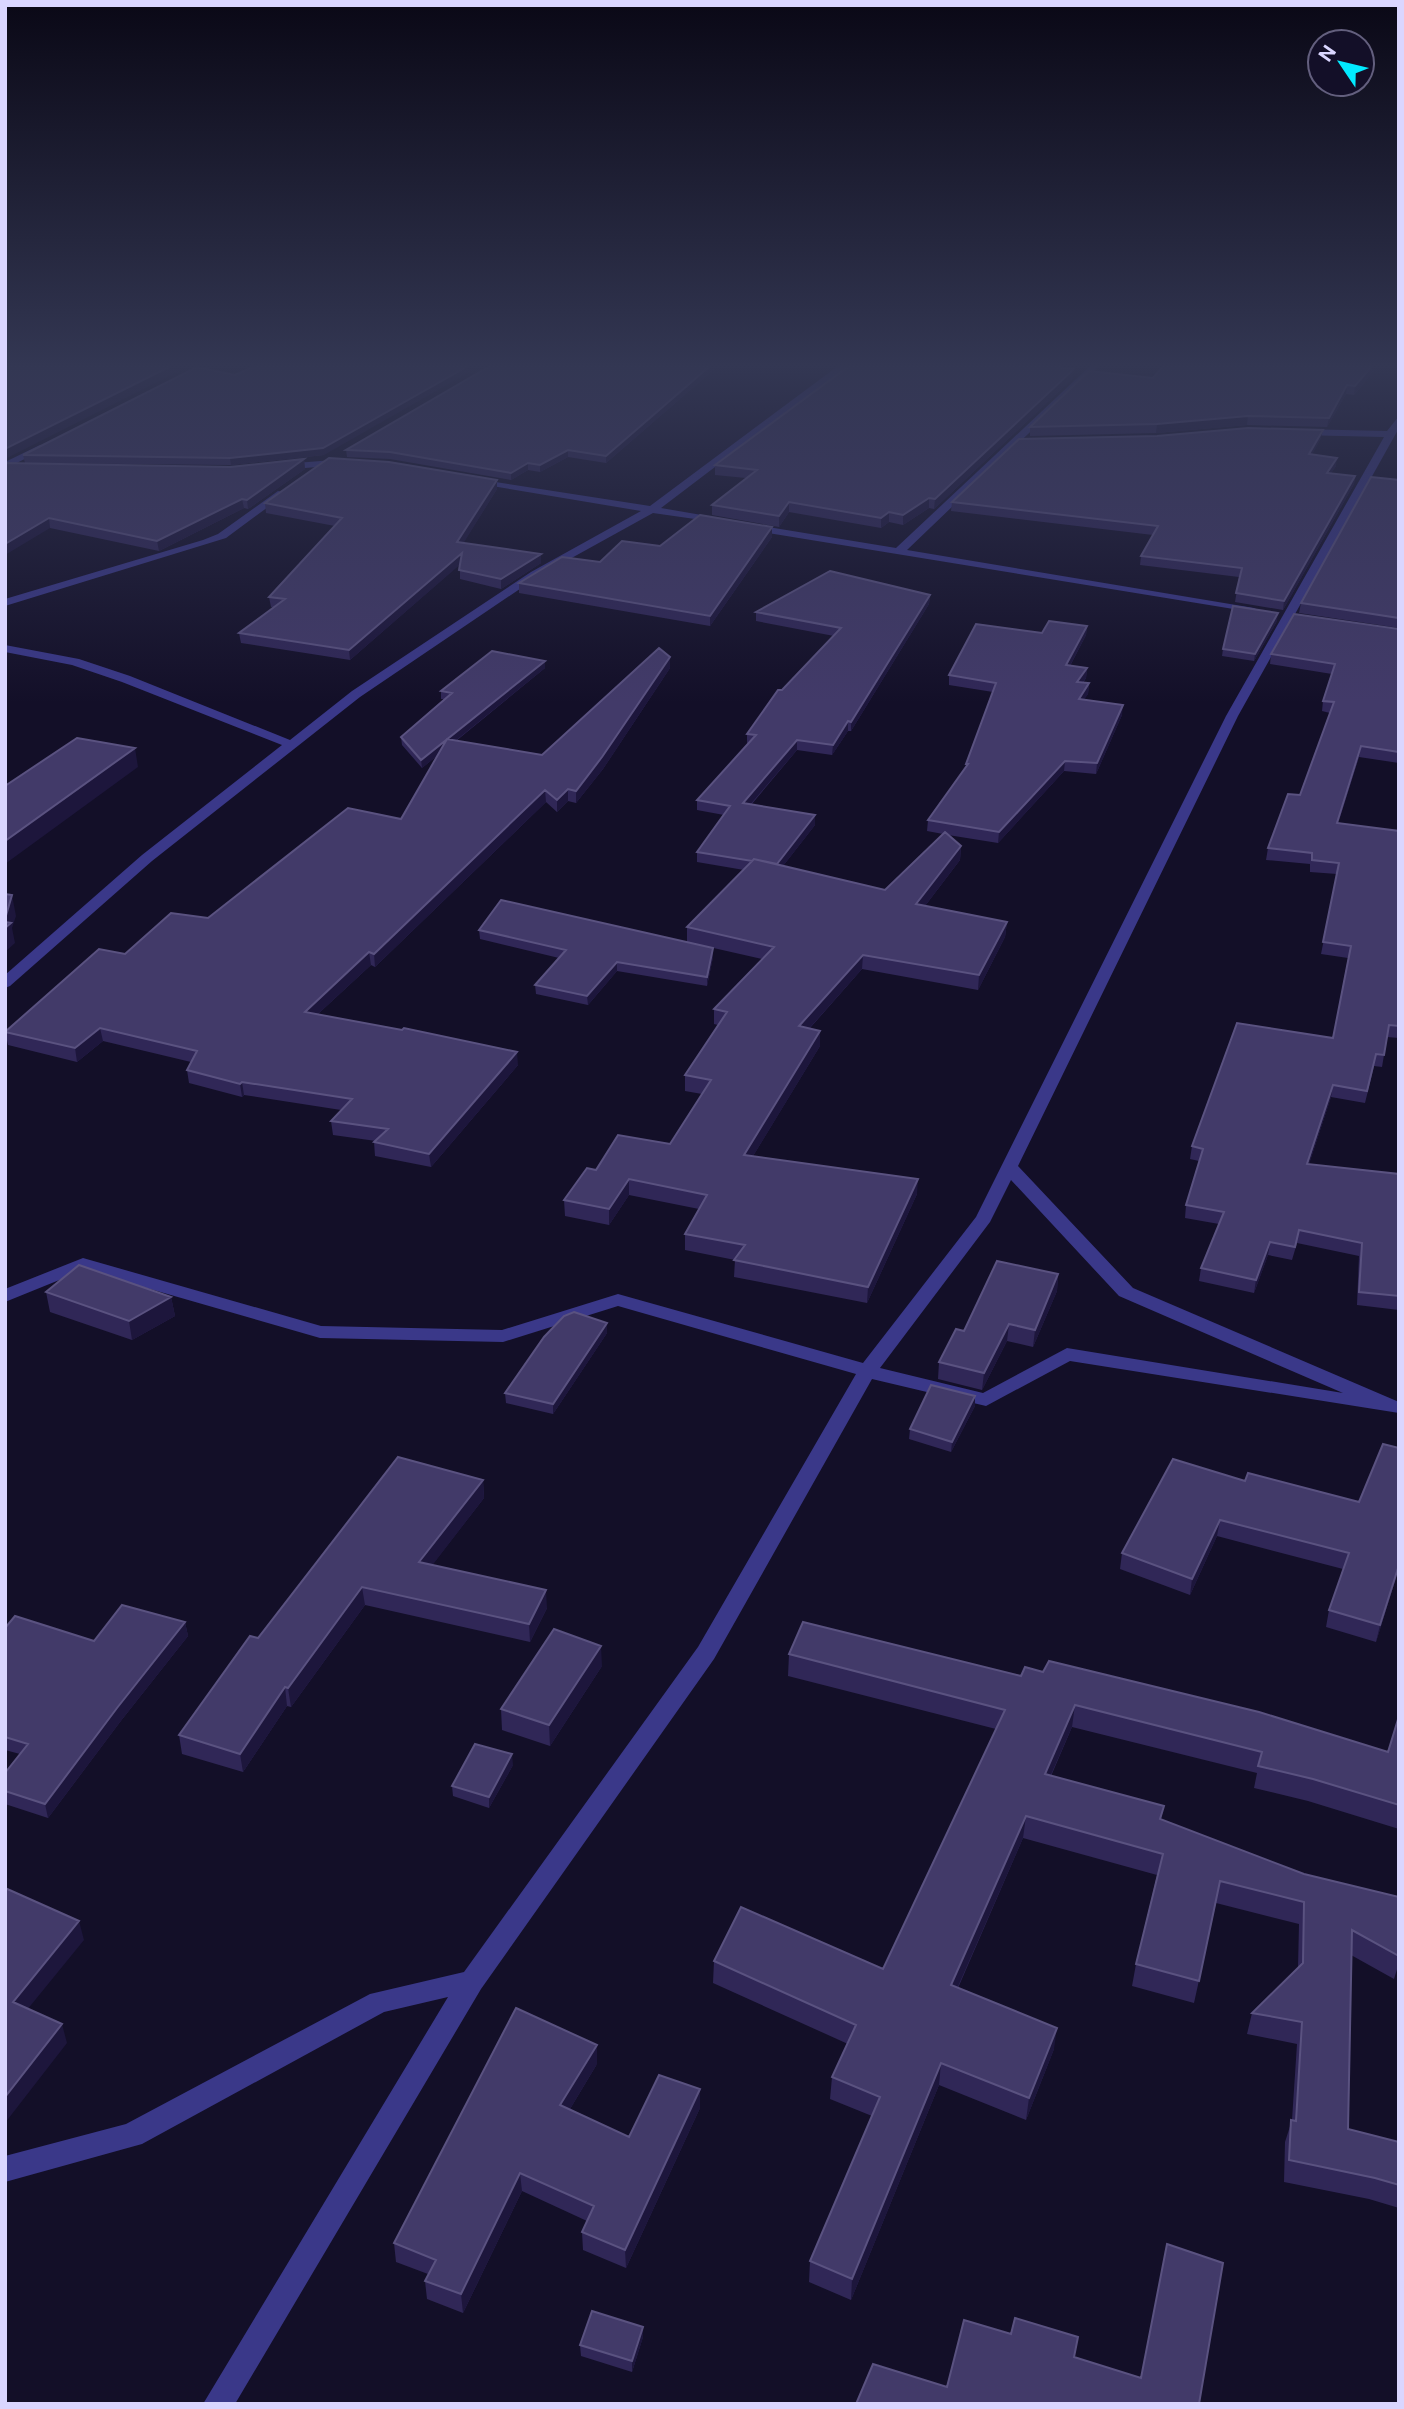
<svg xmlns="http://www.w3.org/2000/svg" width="1404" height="2409" font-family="'Public Sans',sans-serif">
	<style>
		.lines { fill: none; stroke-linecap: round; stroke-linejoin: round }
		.street { fill: #3a3889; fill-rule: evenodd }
		.wall { fill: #302757 }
		.shaded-wall { fill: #1d163c }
		.building { fill: #423a69; stroke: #5a5280; stroke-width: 2 }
	</style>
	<rect width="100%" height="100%" fill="#130f28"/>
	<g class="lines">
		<path class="street" d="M838,366H848L661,508L719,518L723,519V523L653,513L539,576L360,697L152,861L10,986L5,988V975L142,855L282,745L122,682L72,665L5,652V645L79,659L130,676L290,740L352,691L531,572L641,511L474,483L470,482V478L650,506Z
			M1090,366H1099L907,550L1254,608L1260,611L1258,613L750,530L745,527L750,524L896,548Z
			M1399,416V428L1238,716L1018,1166L1133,1288L1399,1402V1413L1070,1361L986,1406L872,1379L714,1659L481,1989L235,2404H203L448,1997L384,2012L142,2144L5,2182V2156L126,2124L370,1994L464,1972L698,1647L856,1374L618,1306L503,1342L320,1338L84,1270L5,1302V1289L83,1258L321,1326L502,1330L618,1294L863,1363L976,1217L1226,716L1384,437L1299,435L1294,432L1299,429L1387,431ZM1011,1180L1119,1296L1343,1393L1067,1348L983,1393L880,1368L990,1222Z
			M40,445L48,447L5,469V462Z
			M346,459L350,460V464L283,470L278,467L283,464Z
			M278,491L287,493L226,538L5,606V599L203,540L218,534Z"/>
	</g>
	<path class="wall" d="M490,366H718L606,463L568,457L540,472L528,470L511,480L390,459L347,457L346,450Z
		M1163,366H1378L1354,395L1346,394L1327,427L1247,425L1156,433L1030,436V427L1153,378Z
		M235,375L324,455L231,465L25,463L23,455Z
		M1073,378L934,509L929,508L903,525L889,522L881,528L789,512L779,527L712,515V505L746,478L715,475V465Z
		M1321,438L1312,454L1336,466L1331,473L1355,476L1354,484L1283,610L1235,602L1239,577L1140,565L1141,556L1153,535L951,511L952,502Z
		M304,459L305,469L248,509L244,508L159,551L50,528L5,463L230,467Z
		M1399,480V628L1299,613L1301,603Z
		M497,489L463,543L541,563L501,589L460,579V564L350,660L241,643L239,633L274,608L271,607L269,597L335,526L266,513L265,503Z
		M772,527V537L710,626L519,593V583L660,546Z
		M930,595L929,604L851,731H848L832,755L797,750L751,805L815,815V825L783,866L885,890L943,834L927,831L928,820L966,767V764L993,692L949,685V675L1042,633L1087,626L1086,635L1070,666L1087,668L1086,678L1083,683H1089L1088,694L1084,699L1122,715L1096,774L1064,771L998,843L948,835L961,846L960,860L925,906L1007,922L1005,937L978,990L862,969L810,1028L820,1046L753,1156L917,1194L867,1303L734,1277L735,1260L685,1250V1234L699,1209L629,1195L609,1225L565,1216L564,1200L596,1170L670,1144L702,1094L685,1091V1075L718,1025L714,1024V1009L762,959L687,942V927L744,870L697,862V852L724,815L697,810V800L748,743H747V734L782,690L834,636L756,621V612Z
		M1277,621L1254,661L1222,656L1223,649Z
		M1399,629V763L1359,757L1338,823L1399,831V1038L1387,1037L1382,1067L1374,1066L1365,1103L1331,1097L1309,1164L1399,1174V1310L1357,1305L1359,1256L1297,1243L1292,1260L1268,1255L1254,1293L1199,1281L1201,1268L1219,1224L1185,1218L1186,1205L1199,1161L1190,1159L1192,1146L1333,1038L1348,958L1321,954L1337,874L1310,872V864L1266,860L1268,848L1300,795L1330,713L1322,711L1323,701L1332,674L1270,664L1271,654Z
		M670,657V668L603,769L576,803L568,801L557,812L546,802L375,967L371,965L318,1014L518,1065L431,1167L375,1156L374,1142L376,1141L333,1135L331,1121L341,1110L244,1095L242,1097L189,1083L187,1070L191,1062L103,1041L77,1062L8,1045L5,1032L125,954L208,918L401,819L438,755L422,768L402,745L401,737L444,699H441V691L545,661V668L456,741L542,755Z
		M479,930L713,948V957L707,986L617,971L588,1005L536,994L535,985L559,958L480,939Z
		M1058,1274L1057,1291L1033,1347L1007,1341L982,1390L938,1379L939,1362L964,1331Z
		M46,1292L171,1297L175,1316L132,1340L50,1312Z
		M607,1323V1333L553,1414L506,1403L505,1393Z
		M975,1396V1406L951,1452L909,1439L910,1429Z
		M1399,1448V1568L1376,1642L1326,1627L1329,1610L1343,1569L1217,1536L1190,1595L1120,1569L1122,1553L1245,1481L1359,1502Z
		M483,1480L484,1498L432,1565L547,1608L530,1642L365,1605L291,1707L287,1706L243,1772L182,1754L179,1735L258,1638Z
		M185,1622L188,1636L120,1722L48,1818L5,1804V1773L20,1754L5,1750V1628L94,1641Z
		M789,1654L1021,1676L1043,1672L1388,1752L1399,1716V1829L1308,1801L1254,1788L1257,1773L1072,1727L1051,1776L1164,1806L1161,1819L1304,1874L1399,1897V1963L1394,1979L1351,1955L1348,2129L1399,2142V2208L1369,2199L1284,2182L1285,2142L1292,2120L1297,2044L1247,2034L1252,2013L1298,1968L1299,1924L1216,1903L1194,2003L1132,1986L1136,1964L1157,1875L1023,1838L958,1988L1054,2049L1026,2120L939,2085L851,2300L809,2282L810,2261L872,2116L830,2099L832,2077L848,2044L713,1983L714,1961L883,1969L996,1729L788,1676Z
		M602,1666L550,1746L502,1730L501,1709Z
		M513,1765L489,1808L453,1796L452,1786Z
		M597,2064L570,2109L629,2137L700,2108L626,2268L583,2250L582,2232L587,2221L522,2191L463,2313L427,2299L425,2281L428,2274L396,2262L394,2243Z
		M643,2337L632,2372L581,2356L580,2345Z"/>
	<path class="shaded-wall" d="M171,366H181V370L5,459V449Z
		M468,366H480L324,455L231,465L230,458Z
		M710,366H718L606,463V456Z
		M1372,366H1378L1354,395L1355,386Z
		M1074,369L1073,378L934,509L935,499Z
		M1347,385L1346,394L1327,427L1329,418Z
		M1248,416L1247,425L1156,433L1157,424Z
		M1323,430L1321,438L1308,462L1309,454Z
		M568,450V457L540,472V465Z
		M1337,458L1336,466L1325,482L1327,473Z
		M304,459L305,469L248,509L247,500Z
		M528,463V470L511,480V473Z
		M1355,476L1354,484L1283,610L1284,601Z
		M497,480V489L458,552L457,542Z
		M929,498V508L903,525V515Z
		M242,499L244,508L159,551L157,541Z
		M789,502V512L779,527V516Z
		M889,512V522L881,528V518Z
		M49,518L50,528L5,555V544Z
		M772,527V537L710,626V616Z
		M462,553L463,562L350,660L349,650Z
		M541,554V563L501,589V579Z
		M930,595L929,604L851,731V722Z
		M1278,613L1277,621L1254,661L1255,654Z
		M1087,626L1086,635L1065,675L1066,665Z
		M670,657V668L603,769L576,803V791Z
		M545,661V668L422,768L421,760Z
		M1087,668L1086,678L1076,692L1077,682Z
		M1089,683L1088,694L1078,709L1079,699Z
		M1123,705L1122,715L1096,774L1097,763Z
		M848,721V731L832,755L833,745Z
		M797,740V750L743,813V803Z
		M1361,746L1359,757L1335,834L1337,823Z
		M135,748L138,767L5,864V841Z
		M1065,761L1064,771L998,843L999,832Z
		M568,789V801L557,812V800Z
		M545,790L546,802L375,967L374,954Z
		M815,815V825L776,875V865Z
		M961,846L960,860L915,919L916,904Z
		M12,895L16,916L12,928L15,943L5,952V919Z
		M1007,922L1005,937L978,990L979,975Z
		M713,948V957L707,986V977Z
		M369,952L371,965L306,1025L305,1012Z
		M863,955L862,969L798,1041L799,1026Z
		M617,962V971L588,1005L587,996Z
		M100,1028L103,1041L77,1062L75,1048Z
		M820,1031V1046L744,1171V1155Z
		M517,1052L518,1065L431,1167L429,1154Z
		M242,1082L244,1095L242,1097L240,1084Z
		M1333,1085L1331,1097L1305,1176L1307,1164Z
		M629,1179V1195L609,1225V1209Z
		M918,1179L917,1194L867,1303L868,1287Z
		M1270,1242L1268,1255L1254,1293L1256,1280Z
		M1058,1274L1057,1291L1033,1347L1035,1330Z
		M171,1297L175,1316L132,1340L129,1321Z
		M607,1323V1333L553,1414V1404Z
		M1009,1324L1007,1341L982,1390L984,1373Z
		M975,1396V1406L951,1452L952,1442Z
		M483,1480L484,1498L421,1580L419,1562Z
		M1220,1520L1217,1536L1190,1595L1192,1579Z
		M1399,1565V1568L1376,1642L1380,1625Z
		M362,1587L365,1605L291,1707L288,1688Z
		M546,1590L547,1608L530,1642L529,1624Z
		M185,1622L188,1636L120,1722L48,1818L45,1804L117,1708Z
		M601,1646L602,1666L550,1746L549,1725Z
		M285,1687L287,1706L243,1772L240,1754Z
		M1075,1705L1072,1727L1042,1795L1045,1774Z
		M512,1754L513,1765L489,1808V1797Z
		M1026,1816L1023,1838L949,2007L951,1985Z
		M79,1921L84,1940L18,2021L13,2002Z
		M62,2024L67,2043L5,2123V2097Z
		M1057,2028L1054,2049L1026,2120L1029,2098Z
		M597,2045V2064L561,2124L560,2105Z
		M941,2063L939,2085L851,2300L852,2279Z
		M700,2089V2108L626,2268L625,2250Z
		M520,2173L522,2191L463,2313L461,2294Z
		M643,2327V2337L632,2372V2361Z"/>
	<path class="building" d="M5,366H171L5,449Z
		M255,366H468L323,448L230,458L23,455L197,367L235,375Z
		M490,366H710L606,456L568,450L540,465L528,463L511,473L390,452L346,450Z
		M849,366H1059L1058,367L1074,369L935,499L929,498L903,515L889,512L881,518L789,502L779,516L712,505L757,470L715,465Z
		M1163,366H1372L1355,386L1347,385L1329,418L1248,416L1157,424L1030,427L1089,371L1153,378Z
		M1248,428L1323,430L1309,454L1337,458L1327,473L1355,476L1284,601L1236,593L1242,568L1141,556L1158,526L952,502L1019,439L1157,436Z
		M329,458L389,462L497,480L457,542L541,554L501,579L459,570L462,553L349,650L239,633L285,599L269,597L342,518L265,503Z
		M304,459L247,500L242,499L157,541L49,518L5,544V463L230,467Z
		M1371,477L1399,480V618L1301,603Z
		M700,515L772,527L710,616L519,583L562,557L600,562L622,541L660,546Z
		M830,571L930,595L851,722L848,721L833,745L797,740L743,803L815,815L777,864L754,859L752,861L697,852L730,806L697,800L756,735L747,734L778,690H782L841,628L756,612Z
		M1233,606L1278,613L1255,654L1223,649Z
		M1294,614L1399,629V752L1361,746L1337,823L1399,831V1026L1389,1025L1384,1055L1376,1054L1367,1091L1333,1085L1307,1164L1399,1174V1296L1359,1292L1362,1243L1299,1230L1295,1247L1270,1242L1256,1280L1201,1268L1224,1212L1186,1205L1203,1149L1192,1146L1237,1023L1333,1038L1351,946L1323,942L1339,863L1312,860V853L1268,848L1288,794L1300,795L1334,702L1323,701L1335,664L1271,654Z
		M1049,621L1087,626L1066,665L1087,668L1077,682L1089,683L1079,699L1123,705L1097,763L1065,761L999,832L928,820L968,764H966L996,683L949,675L976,624L1042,633Z
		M659,648L670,657L602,757L576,791L568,789L557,800L545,790L374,954L369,952L305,1012L402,1030L404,1028L517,1052L429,1154L374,1142L388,1129L331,1121L352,1099L242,1082L240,1084L187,1070L197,1051L100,1028L75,1048L5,1032L99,949L125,954L171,913L208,918L348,808L401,819L447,739L542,755Z
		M492,651L545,661L421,760L401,737L452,693L441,691Z
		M77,738L135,748L5,841V786Z
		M945,832L961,846L916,904L1007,922L979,975L863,955L799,1026L820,1031L744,1155L918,1179L868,1287L734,1260L745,1245L685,1234L707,1195L629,1179L609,1209L564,1200L587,1168L596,1170L618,1135L670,1144L711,1080L685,1075L727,1012L714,1009L774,947L687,927L754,859L885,890Z
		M5,894L12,895L5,919Z
		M501,900L713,948L707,977L617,962L587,996L535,985L566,950L479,930Z
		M5,922L11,923L5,928Z
		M997,1261L1058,1274L1035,1330L1009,1324L984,1373L939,1362L956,1329L964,1331Z
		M79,1265L171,1297L129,1321L46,1292Z
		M574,1312L607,1323L553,1404L505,1393L544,1337L564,1316Z
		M931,1385L975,1396L952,1442L910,1429Z
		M1383,1444L1399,1448V1565L1380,1625L1329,1610L1349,1553L1220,1520L1192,1579L1122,1553L1173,1459L1245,1481L1248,1473L1359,1502Z
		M398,1457L483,1480L419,1562L546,1590L529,1624L362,1587L288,1688L285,1687L240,1754L179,1735L250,1636L258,1638Z
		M122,1605L185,1622L117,1708L45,1804L5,1791V1773L28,1744L5,1737V1628L15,1616L94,1641Z
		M803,1622L1021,1676L1025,1667L1043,1672L1049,1661L1259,1712L1388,1752L1399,1716V1805L1313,1779L1258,1766L1262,1752L1075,1705L1045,1774L1164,1806L1160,1819L1304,1874L1399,1897V1956L1352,1930L1348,2129L1399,2142V2185L1375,2178L1289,2160L1291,2120L1296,2121L1302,2022L1252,2013L1303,1963L1304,1902L1220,1881L1199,1981L1136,1964L1163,1854L1026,1816L951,1985L1057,2028L1029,2098L941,2063L852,2279L810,2261L880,2097L832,2077L856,2025L714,1961L741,1907L883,1969L1005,1710L789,1654Z
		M554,1629L601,1646L549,1725L501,1709Z
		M475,1744L512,1754L489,1797L452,1786Z
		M5,1888L79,1921L13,2002L62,2024L5,2097Z
		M516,2008L597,2045L560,2105L629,2137L659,2075L700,2089L625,2250L582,2232L594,2206L520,2173L461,2294L425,2281L436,2260L394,2243Z
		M1167,2244L1223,2263L1199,2404H856L873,2364L947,2387L964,2320L1011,2334L1015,2318L1078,2337L1074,2357L1141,2378Z
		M592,2311L643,2327L632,2361L580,2345Z"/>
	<linearGradient id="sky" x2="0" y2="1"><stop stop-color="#0a0816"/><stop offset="0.52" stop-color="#333753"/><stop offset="1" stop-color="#333753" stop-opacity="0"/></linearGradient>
	<rect width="1404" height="703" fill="url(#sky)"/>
	<rect width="1404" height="2409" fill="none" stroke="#dad6ff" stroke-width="14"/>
	<g transform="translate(1341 63) rotate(305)"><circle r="33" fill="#130f28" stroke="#635f7e" stroke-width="2"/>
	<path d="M0-5L12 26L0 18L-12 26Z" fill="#02eaff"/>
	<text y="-10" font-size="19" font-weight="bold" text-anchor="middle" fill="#dad6ff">N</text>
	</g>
</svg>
